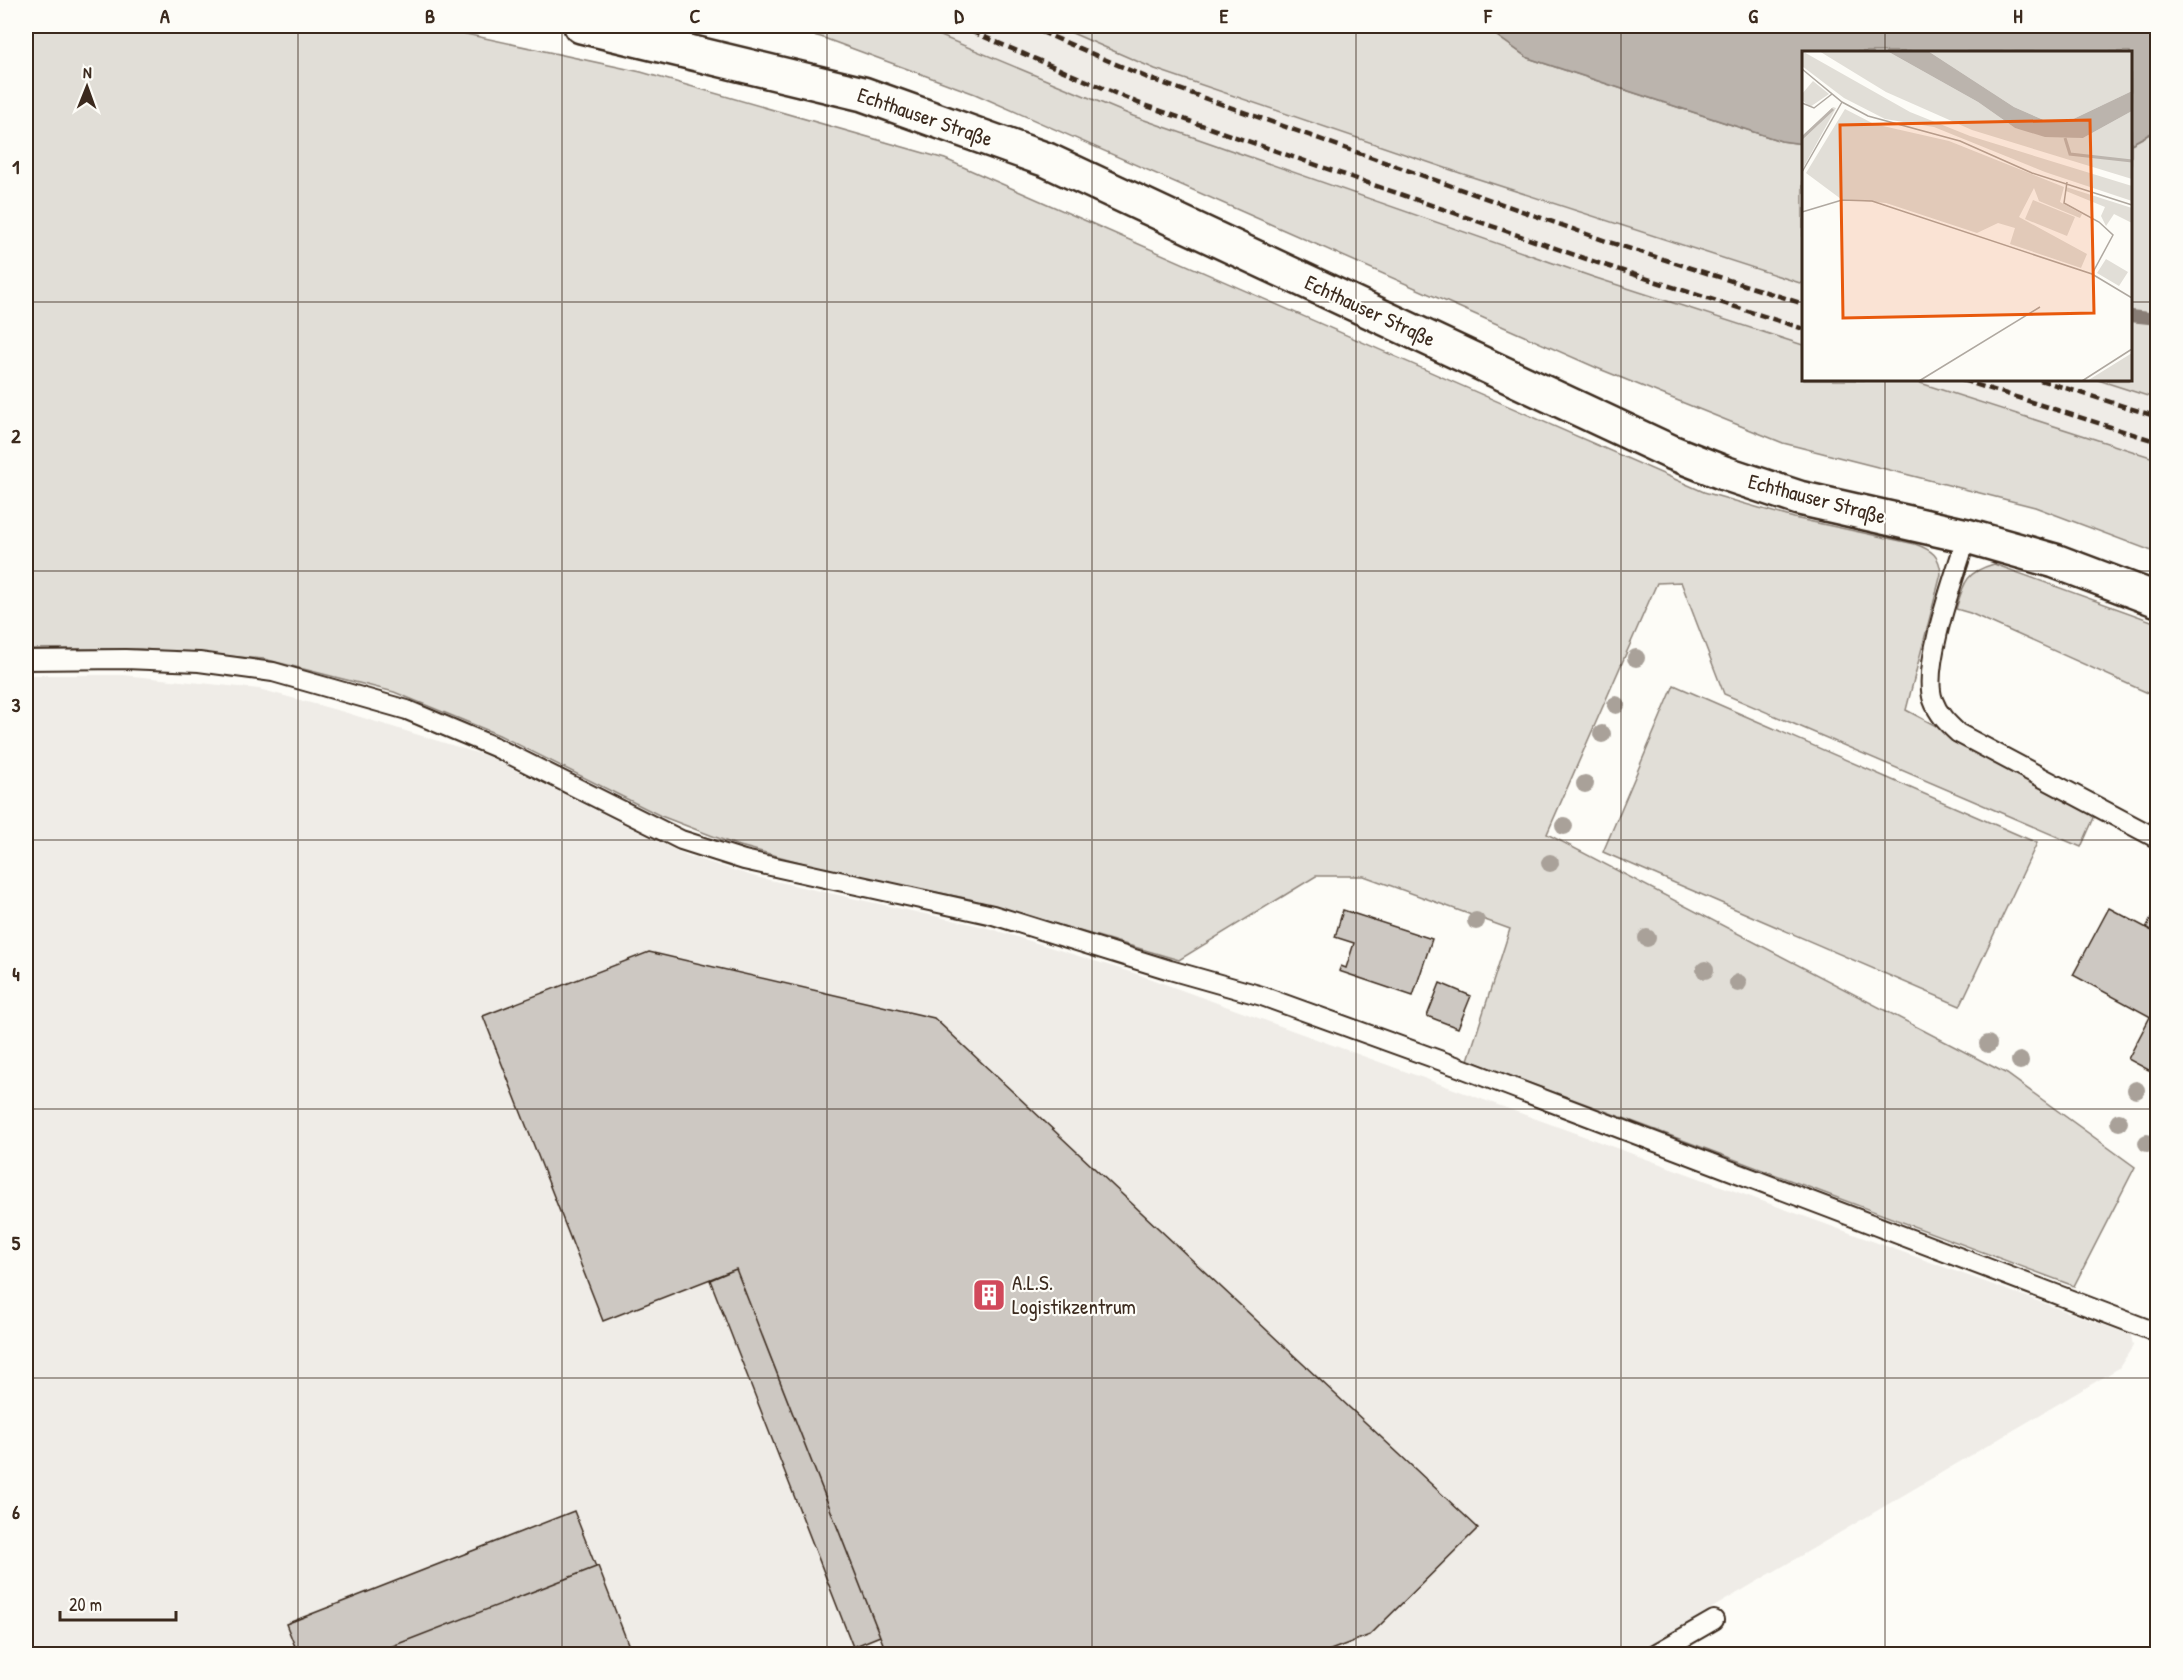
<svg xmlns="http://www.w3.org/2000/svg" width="2183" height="1680" font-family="'Patrick Hand',sans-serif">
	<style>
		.built { fill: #efece7 }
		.green { fill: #e1ded7; stroke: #8e847a; stroke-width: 1.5 }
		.water { fill: #bbb4ad; stroke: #887d74; stroke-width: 1.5 }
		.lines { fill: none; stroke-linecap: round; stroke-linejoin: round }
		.stream { stroke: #887d74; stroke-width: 12 }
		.building { fill: #cdc8c2; stroke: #3b2a1e; stroke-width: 1.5 }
		.lane-casing { stroke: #3b2a1e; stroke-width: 22 }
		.secondary-casing { stroke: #3b2a1e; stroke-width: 38 }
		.lane { stroke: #fdfcf7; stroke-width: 18 }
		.secondary { stroke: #fdfcf7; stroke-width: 33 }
		.rail { stroke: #3b2a1e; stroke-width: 4.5; stroke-dasharray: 9 4.5; stroke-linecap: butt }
		.tree { fill: #a9a199 }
		.grid { fill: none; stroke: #3b2a1e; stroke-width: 1.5; stroke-opacity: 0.55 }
		.labels { text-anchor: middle; stroke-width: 4.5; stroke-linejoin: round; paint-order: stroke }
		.street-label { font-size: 21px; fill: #3b2a1e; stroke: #fdfcf7 }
		.poi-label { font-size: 21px; fill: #3b2a1e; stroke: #fdfcf7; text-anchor: start }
		.inset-river { fill: none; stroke: #bbb4ad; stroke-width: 3 }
		.inset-road { fill: none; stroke: #afa8a0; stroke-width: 1.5 }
		.view { fill: #e8590c; fill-opacity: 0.15; stroke: #e8590c; stroke-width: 3 }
		.inset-edge { fill: none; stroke: #3b2a1e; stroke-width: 3 }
		.neatline { fill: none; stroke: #3b2a1e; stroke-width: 2 }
		.grid-label { font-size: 20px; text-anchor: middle; font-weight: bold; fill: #3b2a1e }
	</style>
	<rect width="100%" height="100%" fill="#fdfcf7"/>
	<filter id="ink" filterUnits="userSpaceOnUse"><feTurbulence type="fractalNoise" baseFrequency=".0167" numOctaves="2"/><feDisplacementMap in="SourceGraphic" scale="12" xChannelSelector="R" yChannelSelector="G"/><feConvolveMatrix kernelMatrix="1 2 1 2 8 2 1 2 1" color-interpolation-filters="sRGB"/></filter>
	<g filter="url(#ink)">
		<path class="built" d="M917,26H1056L1155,69L1460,173L1803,284V345L1593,277L1133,116Z
			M1911,380H2098L2157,399V459Z
			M26,675H123L259,689L344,712L487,756L685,855L756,877L985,927L1140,975L2131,1335L2133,1346L2119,1368L1634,1654H26Z"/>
		<path class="green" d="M26,26H429L641,72L945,159L1704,492L1794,518L1915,544C1932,550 1940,556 1941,574L1906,710L2097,811L2081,847L1724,694L1681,582L1657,583L1547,834L2007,1074L2135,1167L2074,1286L1468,1060L1510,929L1364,876H1316L1179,960L970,899L837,872L736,845L661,816L499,735L394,692L264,659L141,649H26Z
			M779,26H917L1133,116L1593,277L1803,345L1804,380H1911L2157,459V553L2035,507L1783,443L1597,368L975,94L821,37Z
			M1056,26H1483L1528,58L1781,141L1803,144V284L1460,173L1155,69Z
			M2157,130V399L2098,380H2130L2131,144Z
			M1994,564L2157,623V697L1970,613L1956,609C1964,582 1966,572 1994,564Z
			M1674,685L2037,843L1960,1006L1603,852Z"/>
		<path class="water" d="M1483,26H2157V130L2131,144L2130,52H1804L1803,144L1781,141L1528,58Z"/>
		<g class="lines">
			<path class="stream" d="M2130,316L2158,319"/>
		</g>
		<path class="building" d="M2158,906V934L2146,928Z
			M2109,908L2158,934V1021L2073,975Z
			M1343,910L1432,939L1413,996L1339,971L1341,966L1346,968L1354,943L1335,937Z
			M649,952L934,1018L1478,1528L1370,1635L1320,1654H887L736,1269L603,1321L483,1016Z
			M1440,983L1471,996L1458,1028L1427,1016Z
			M2150,1017L2158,1021V1075L2128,1059Z
			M736,1269L880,1636L853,1647L710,1280Z
			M574,1511L596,1567L372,1654H298L286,1624Z
			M598,1566L632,1654H372L596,1567Z"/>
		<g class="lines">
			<defs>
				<path id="lane" d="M1967,536C1956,572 1921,666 1933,700C1938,714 1947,723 1958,733L2158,839
					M26,660L125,659L199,662L273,672L407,710L495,747L681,840L744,860L993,915L1170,970L1262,996L1464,1069L2158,1333
					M1655,1654L1714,1620"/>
				<path id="secondary" d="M581,26L863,94L1047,160L1671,452L1724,473L1799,498L1967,536L2055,561L2158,600"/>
			</defs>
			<use href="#lane" class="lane-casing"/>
			<use href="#secondary" class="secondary-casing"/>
			<use href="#lane" class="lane"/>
			<use href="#secondary" class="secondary"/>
			<path class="rail" d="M959,26L1138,103L1598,263L1804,329
				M1028,26L1148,78L1609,242L1804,304
				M1962,380L2158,442
				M2040,380L2158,417"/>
		</g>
		<g class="tree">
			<circle cx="1636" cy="658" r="9"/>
			<circle cx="1616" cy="705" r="9"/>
			<circle cx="1602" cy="734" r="9"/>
			<circle cx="1585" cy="784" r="9"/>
			<circle cx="1564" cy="826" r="9"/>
			<circle cx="1550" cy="863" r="9"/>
			<circle cx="1476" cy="921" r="9"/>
			<circle cx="1647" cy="938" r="9"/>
			<circle cx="1705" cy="970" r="9"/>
			<circle cx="1738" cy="983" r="9"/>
			<circle cx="1988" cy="1044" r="9"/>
			<circle cx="2020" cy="1061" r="9"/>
			<circle cx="2136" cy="1090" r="9"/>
			<circle cx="2119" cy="1122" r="9"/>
			<circle cx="2147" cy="1143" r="9"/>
		</g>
	</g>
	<path class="grid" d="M298,26V1654M562,26V1654M827,26V1654M1092,26V1654M1356,26V1654M1621,26V1654M1885,26V52M26,302H1804M2130,302H2158M1885,380V1654M26,571H2158M26,840H2158M26,1109H2158M26,1378H2158"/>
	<defs>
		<symbol id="building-square" viewBox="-11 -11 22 22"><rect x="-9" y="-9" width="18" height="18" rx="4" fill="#d1495b" stroke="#fdfcf7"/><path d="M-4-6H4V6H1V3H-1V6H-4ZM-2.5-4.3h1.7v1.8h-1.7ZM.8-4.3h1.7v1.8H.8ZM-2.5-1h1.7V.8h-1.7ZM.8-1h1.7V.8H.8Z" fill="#fff"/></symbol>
	</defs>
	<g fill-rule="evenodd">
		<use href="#building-square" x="970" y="1276" width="38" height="38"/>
	</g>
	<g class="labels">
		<g class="street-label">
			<text transform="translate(925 117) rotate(19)" y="7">Echthauser Straße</text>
			<text transform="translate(1370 311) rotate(25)" y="7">Echthauser Straße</text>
			<text transform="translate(1817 499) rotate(15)" y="7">Echthauser Straße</text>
		</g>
		<g class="poi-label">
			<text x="1012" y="1290">A.L.S.<tspan x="1012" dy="24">Logistikzentrum</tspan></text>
		</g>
	</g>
	<g transform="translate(1802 51)">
		<rect width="330" height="330" fill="#fdfcf7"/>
		<path d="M0,0L108,61L168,85L330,135V150L243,121L132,76L83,68L42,47L0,15ZM17,0H85L176,51L213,77L281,87L330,60V128L170,79L84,41ZM126,0H330V40L265,71L244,70L212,56ZM11,30L27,43L8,56L0,49V43ZM31,56L34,57L0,119V85ZM43,58L72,73L147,90L262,136L258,151L280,163L278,167L237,150L232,137L217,166L285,203L279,217L208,193L213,177L196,172L175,182L84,152L39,148L4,122ZM264,136L330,157V172L312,163L304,175L299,165L303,156L264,140ZM231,149L273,166L265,185L223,168ZM304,208L326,221L317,235L295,222ZM330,302V330H285Z" fill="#e1ded7"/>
		<path d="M85,0H126L212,56L244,70L265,71L330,40V60L281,87L243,86L213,77L176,51Z" fill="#bbb4ad"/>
		<path class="inset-river" d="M0,87L31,58M263,87L268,103L330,110"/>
		<path class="inset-road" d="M0,18L40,51L66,65L158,90L230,122L330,154M0,52L12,57L30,43M0,121L40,51M265,131L262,152L297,171L311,184L290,223M0,161L40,149L70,150L290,223L330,247M117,330L238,256M280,330L330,298"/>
		<path class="view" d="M288,69L292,262L41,267L38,74Z"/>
		<rect width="330" height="330" class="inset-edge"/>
	</g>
	<rect width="2183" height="1680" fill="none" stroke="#fdfcf7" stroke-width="66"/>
	<g transform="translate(87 87) rotate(1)" stroke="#fdfcf7" stroke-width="4.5" paint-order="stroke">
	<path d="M0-4.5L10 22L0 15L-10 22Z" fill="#3b2a1e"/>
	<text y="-9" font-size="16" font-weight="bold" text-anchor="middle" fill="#3b2a1e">N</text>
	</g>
	<path d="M60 1611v9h116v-9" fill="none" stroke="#3b2a1e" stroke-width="3"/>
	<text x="69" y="1611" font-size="18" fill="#3b2a1e" stroke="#fdfcf7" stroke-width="4.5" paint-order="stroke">20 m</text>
	<rect x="33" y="33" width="2117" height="1614" class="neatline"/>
	<g class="grid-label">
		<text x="165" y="23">A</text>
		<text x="430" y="23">B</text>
		<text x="695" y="23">C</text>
		<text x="959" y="23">D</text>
		<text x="1224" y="23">E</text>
		<text x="1488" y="23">F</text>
		<text x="1753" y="23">G</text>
		<text x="2018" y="23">H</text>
		<text x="16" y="174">1</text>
		<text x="16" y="443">2</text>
		<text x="16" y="712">3</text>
		<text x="16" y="981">4</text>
		<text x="16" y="1250">5</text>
		<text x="16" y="1519">6</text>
	</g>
</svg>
